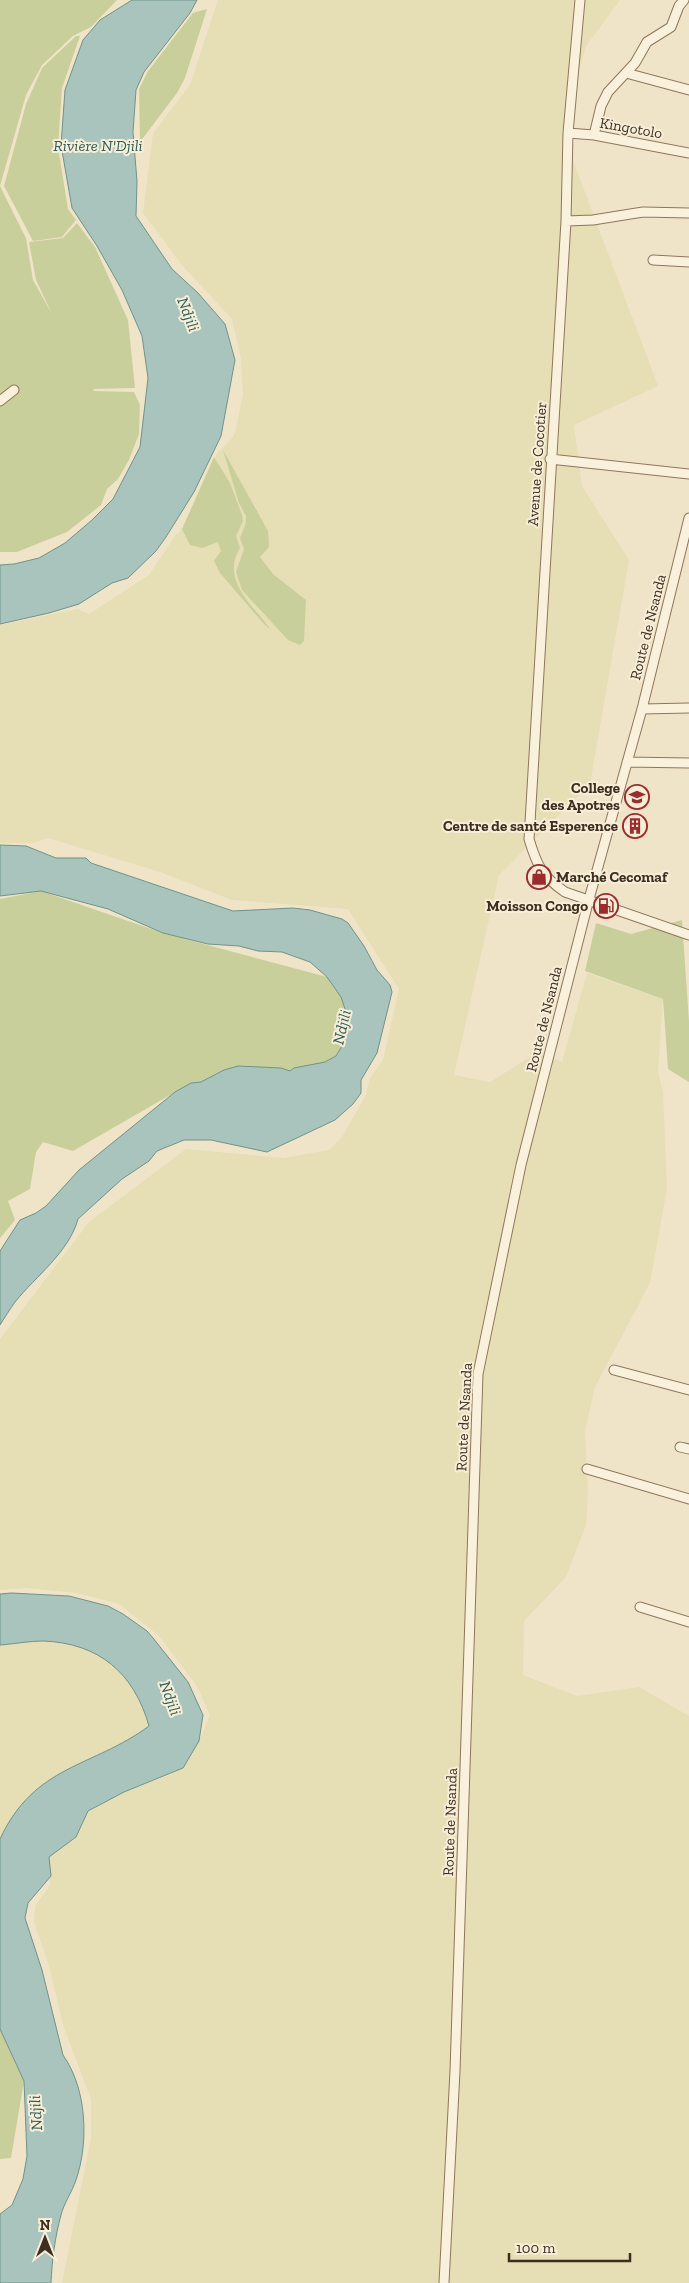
<svg xmlns="http://www.w3.org/2000/svg" width="689" height="2283" font-family="'Zilla Slab',serif">
	<style>
		.farmland { fill: #e6deb5 }
		.green { fill: #c9cf9b }
		.water { fill: #a9c4bc; stroke: #6f938a }
		.lines { fill: none; stroke-linecap: round; stroke-linejoin: round }
		.minor-casing { stroke: #8d765c; stroke-width: 11 }
		.minor { stroke: #faf1dc; stroke-width: 9 }
		.labels { text-anchor: middle; stroke-width: 4; stroke-linejoin: round; paint-order: stroke }
		.street-label { font-size: 15px; fill: #3d2e20; stroke: #f7eed8 }
		.poi-label { font-size: 15px; font-weight: bold; fill: #3d2e20; stroke: #f7eed8; text-anchor: end }
		.water-label { font-size: 16px; font-style: italic; fill: #2f5d5a; stroke: #f7eed8 }
	</style>
	<rect width="100%" height="100%" fill="#f0e4c8"/>
	<path class="farmland" d="M218,0H620L586,46L562,131L658,386L574,425L582,486L629,560L590,784L499,875L454,1075L490,1082L538,1052L562,1062L587,973L663,999L658,1072L663,1092L667,1188L650,1283L595,1387L585,1431L588,1492L586,1525L566,1577L524,1621L523,1675L577,1696L639,1687L689,1716V2283H62L91,2138V2099L63,2025L49,1966L34,1922L35,1906L50,1885L49,1857L76,1837L88,1812L124,1792L172,1774L199,1741L210,1715L197,1686L159,1636L119,1604L77,1593L26,1588L0,1590V1339L89,1222L186,1149L283,1158L329,1150L342,1137L366,1095L370,1078L383,1060L399,989L348,909L232,900L160,872L48,838L33,843H0V625L78,609L89,614L149,575L175,536L182,529L217,453L232,438L235,433L243,394L241,360L232,319L182,265L143,213L153,133L190,85Z
		M41,1641L67,1644L84,1648L111,1663L135,1690L149,1726L129,1740L65,1770L5,1828L0,1839V1645Z"/>
	<path class="green" d="M0,0H117L91,27L73,36L42,65L26,95L0,186L26,238L33,280L52,314L36,280L29,242L63,238L77,223L95,247L128,320L135,388L93,389L94,391L134,392L140,405L139,434L129,460L118,479L107,489L101,505L67,532L17,552H0Z
		M207,9L185,78L177,93L140,142L139,89L148,71L193,13Z
		M76,36H80L62,88L58,147L68,209L76,220L62,237L33,241L4,186L26,104L42,68Z
		M223,450L268,531L269,547L260,557L273,574L306,600L304,641L300,645L288,640L242,590L236,572L244,549L240,538L246,523V516L239,503Z
		M214,457L230,483L242,515L243,521L236,536L240,548C220,580 253,605 271,630L264,624L220,573L214,561L221,551L218,542L202,548L190,545L182,529Z
		M41,891L163,933L327,977L341,997L345,1009L343,1044L336,1056L325,1062L290,1071L281,1068L238,1066L224,1070L201,1082L191,1083L73,1151L43,1142L36,1152L30,1189L8,1201L15,1220L0,1238V899Z
		M682,920L689,1022V1082L668,1069L663,999L585,971L596,923L631,934Z
		M0,2029L24,2081L11,2158L0,2159Z"/>
	<path class="water" d="M132,0H197L190,13L144,72L136,90L133,132L137,181L136,216L172,269L198,293L225,324L235,360L221,436L194,492L166,537L156,551L128,578L112,583L79,604L49,613L0,624V565L14,564L39,558L65,543L92,520L113,499L140,447L148,378L142,336L122,290L97,246L72,208L61,145L65,90L83,40L100,20Z
		M0,845L26,846L56,858H86L91,863L233,911L293,908L310,910L342,919L348,923L364,946L377,970L390,985L392,992L377,1053L361,1080V1093L353,1104L335,1120L267,1152L211,1140H184L157,1151L149,1161L122,1179L78,1219C69,1252 36,1276 15,1302C10,1309 5,1317 0,1325V1251L20,1220L36,1213L46,1206L79,1170L175,1092L191,1083L201,1082L224,1070L238,1066L281,1068L290,1071L294,1068L325,1062L336,1056L343,1044L345,1009L341,997L327,977L310,962L282,952L258,951L239,946L208,944L163,933L108,909L41,891L0,896Z
		M11,1593L69,1596L108,1606L123,1614L147,1631L153,1638L188,1682L203,1715L199,1741L183,1768L124,1792L88,1811L76,1837L49,1857L51,1876L28,1903L25,1918L42,1970L63,2055C87,2089 89,2142 76,2180C72,2192 64,2203 61,2215C55,2237 52,2260 51,2283H0V2214L12,2205L23,2179L27,2156L24,2081L0,2029V1839C35,1764 92,1768 149,1726C134,1673 99,1643 43,1641C29,1641 14,1644 0,1645V1594Z"/>
	<g class="lines">
		<defs>
			<path id="minor" d="M580,0L568,133L566,221L529,839C537,866 542,876 565,892L689,935
				M626,73L689,90
				M568,133L594,135L689,153
				M594,135L601,106L608,92L635,63L647,42L671,27L679,6L684,0
				M566,221L593,220L643,212L689,213
				M653,260L689,262
				M0,401L14,390
				M550,459L689,474
				M642,709L689,708
				M627,762L689,763
				M614,1370L689,1390
				M680,1447L689,1449
				M587,1469L689,1499
				M640,1607L689,1622
				M444,2283L455,2071L478,1374L521,1165L589,899L642,709L689,518"/>
		</defs>
		<use href="#minor" class="minor-casing"/>
		<use href="#minor" class="minor"/>
	</g>
	<defs>
		<symbol id="school-ring" viewBox="-11 -11 22 22"><circle r="9.5" fill="#f7eed8" stroke="#9e2a2b" stroke-width="1.5"/><path d="M0-5L7-2L0 1L-7-2ZM-4 1L0 2.5L4 1V4Q0 6-4 4Z" fill="#9e2a2b"/></symbol>
		<symbol id="building-ring" viewBox="-11 -11 22 22"><circle r="9.5" fill="#f7eed8" stroke="#9e2a2b" stroke-width="1.5"/><path d="M-4-6H4V6H1V3H-1V6H-4ZM-2.5-4.3h1.7v1.8h-1.7ZM.8-4.3h1.7v1.8H.8ZM-2.5-1h1.7V.8h-1.7ZM.8-1h1.7V.8H.8Z" fill="#9e2a2b"/></symbol>
		<symbol id="shop-ring" viewBox="-11 -11 22 22"><circle r="9.5" fill="#f7eed8" stroke="#9e2a2b" stroke-width="1.5"/><path d="M-5-2.5h2.3a2.7 3.5 0 0 1 5.4 0H5L5.5 6h-11ZM-1.5-2.5h3a1.5 2.3 0 0 0-3 0Z" fill="#9e2a2b"/></symbol>
		<symbol id="fuel-ring" viewBox="-11 -11 22 22"><circle r="9.5" fill="#f7eed8" stroke="#9e2a2b" stroke-width="1.5"/><path d="M-5.5-6h7V0h2V4h1.3V-2.5L3-4.5l.8-.8L6-3V5H2.5V1h-1V6h-7ZM-4.2-4.7v3.2H.2V-4.7Z" fill="#9e2a2b"/></symbol>
	</defs>
	<g fill-rule="evenodd">
		<use href="#school-ring" x="623" y="783" width="28" height="28"/>
		<use href="#building-ring" x="621" y="812" width="28" height="28"/>
		<use href="#shop-ring" x="525" y="863" width="28" height="28"/>
		<use href="#fuel-ring" x="592" y="892" width="28" height="28"/>
	</g>
	<g class="labels">
		<g class="street-label">
			<text transform="translate(631 128) rotate(10)" y="5">Kingotolo</text>
			<text transform="translate(537 464) rotate(-86)" y="5">Avenue de Cocotier</text>
			<text transform="translate(648 627) rotate(-76)" y="5">Route de Nsanda</text>
			<text transform="translate(544 1019) rotate(-76)" y="5">Route de Nsanda</text>
			<text transform="translate(464 1417) rotate(-87)" y="5">Route de Nsanda</text>
			<text transform="translate(450 1822) rotate(-88)" y="5">Route de Nsanda</text>
		</g>
		<g class="poi-label">
			<text x="620" y="793">College<tspan x="620" dy="17">des Apotres</tspan></text>
			<text x="618" y="831">Centre de santé Esperence</text>
			<text x="556" y="882" text-anchor="start">Marché Cecomaf</text>
			<text x="588" y="911">Moisson Congo</text>
		</g>
		<g class="water-label">
			<text x="98" y="151">Rivière N'Djili</text>
			<text transform="translate(189 314) rotate(69)" y="6">Ndjili</text>
			<text transform="translate(341 1027) rotate(-77)" y="6">Ndjili</text>
			<text transform="translate(171 1698) rotate(70)" y="6">Ndjili</text>
			<text transform="translate(35 2113) rotate(-94)" y="6">Ndjili</text>
		</g>
	</g>
	<g transform="translate(45 2238)" stroke="#f7eed8" stroke-width="4" paint-order="stroke">
	<path d="M0-4L9 19L0 12L-9 19Z" fill="#3d2e20"/>
	<text y="-8" font-size="14" font-weight="bold" text-anchor="middle" fill="#3d2e20">N</text>
	</g>
	<path d="M509 2253v8h121v-8" fill="none" stroke="#3d2e20" stroke-width="2.5"/>
	<text x="516" y="2253" font-size="15" fill="#3d2e20" stroke="#f7eed8" stroke-width="4" paint-order="stroke">100 m</text>
</svg>
